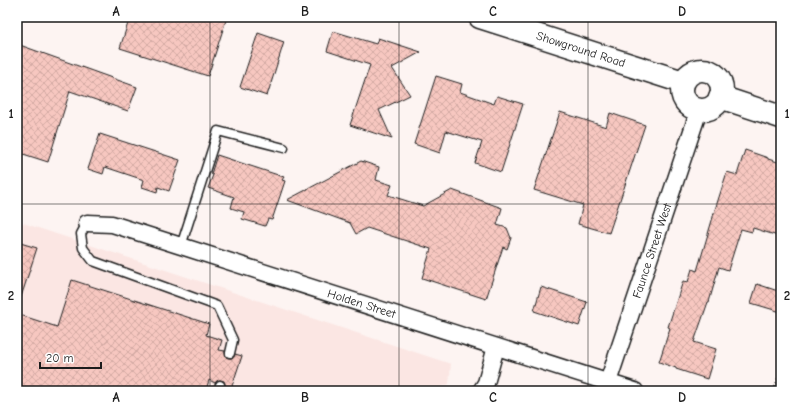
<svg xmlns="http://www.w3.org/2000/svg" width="798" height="408" font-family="'Comic Neue',sans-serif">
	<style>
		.built { fill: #fbe6e3 }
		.building { fill: url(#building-cross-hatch); stroke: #1c1c1c }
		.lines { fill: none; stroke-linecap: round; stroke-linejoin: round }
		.lane-casing { stroke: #1c1c1c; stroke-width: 11 }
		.street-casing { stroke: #1c1c1c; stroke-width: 19 }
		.secondary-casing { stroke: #1c1c1c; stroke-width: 25 }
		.path { stroke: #1c1c1c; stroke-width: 2.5; stroke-dasharray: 1 3; stroke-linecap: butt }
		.lane { stroke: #fff; stroke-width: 8 }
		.street { stroke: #fff; stroke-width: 16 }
		.secondary { stroke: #fff; stroke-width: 22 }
		.grid { fill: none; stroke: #1c1c1c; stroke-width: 1; stroke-opacity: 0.55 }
		.labels { text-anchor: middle; stroke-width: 3; stroke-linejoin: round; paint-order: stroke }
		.street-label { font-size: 12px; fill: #1c1c1c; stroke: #fff }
		.neatline { fill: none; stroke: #1c1c1c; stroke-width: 1.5 }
		.grid-label { font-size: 13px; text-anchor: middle; font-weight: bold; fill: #1c1c1c }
	</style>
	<defs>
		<pattern id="building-cross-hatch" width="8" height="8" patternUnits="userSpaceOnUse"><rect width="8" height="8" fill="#f7c7c0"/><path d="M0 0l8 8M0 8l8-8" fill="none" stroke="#d3aaa4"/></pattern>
	</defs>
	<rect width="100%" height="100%" fill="#fdf4f2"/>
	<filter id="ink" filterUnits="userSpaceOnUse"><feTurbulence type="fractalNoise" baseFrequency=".025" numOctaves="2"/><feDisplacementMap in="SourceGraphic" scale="8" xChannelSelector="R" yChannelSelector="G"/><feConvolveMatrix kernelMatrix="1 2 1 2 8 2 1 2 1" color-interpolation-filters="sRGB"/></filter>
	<g filter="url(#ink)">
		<path class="built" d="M17,221L451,364L449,384L433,391H17Z"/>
		<path class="building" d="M130,17H227L208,76L120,48Z
			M333,31L376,44L378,38L421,52L392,68L410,95L379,110L392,139L350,125L370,65L327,51Z
			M258,33L284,42L267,96L240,87Z
			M17,44L137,87L128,111L70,91L48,162L17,152Z
			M436,76L462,84L460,92L494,104L497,96L523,104L501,172L475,163L482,142L446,131L440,153L414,144Z
			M560,112L606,127L610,113L645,125L609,233L578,224L583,205L534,190Z
			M100,134L180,160L169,191L158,187L157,192L142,187L144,180L105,167L103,174L88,169Z
			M745,150L768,158V159L781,163V237L753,228L752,232L741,229L728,270L719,267L709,302H708L694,342L716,349L707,379L676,369V368L659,362L670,328L668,327L683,281L688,282L692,269L697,271L713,217V216L727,172L737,175Z
			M217,155L284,177L282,180L285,181L272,220L268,219L265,226L242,219L244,212L231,208L234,197L208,188L213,175L211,174Z
			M361,161L379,167L376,180L392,185L388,195L423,206L452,190L502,208L497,225L507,228L511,238L507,249L503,247L486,299L422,278L431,249L367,228L356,234L350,223L287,200Z
			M17,242L37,248L20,300L17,299Z
			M72,280L209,324L206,335L222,340L219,350L225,351L226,357L228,358H231L234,357L235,354L242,356L231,389L225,386V384L224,381L219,380L215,383L209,380L206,391H17V314L57,327Z
			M757,284L781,292V312L751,303Z
			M541,287L587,302L579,326L534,311Z"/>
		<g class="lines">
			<defs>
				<path id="lane" d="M87,223L81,234L83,248L93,261L217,306L233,340L230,353
					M181,246L218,131L284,148
					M218,391L220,385"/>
				<g id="street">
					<path id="s1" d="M87,223L112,224L181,246L635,391"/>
					<path d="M481,391L486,383L496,347"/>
					<path id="s2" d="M605,391L699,110"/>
				</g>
				<g id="secondary">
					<path id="s3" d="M480,17L683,82"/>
					<circle cx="702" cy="90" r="20"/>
					<path d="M720,97L781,117"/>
				</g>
			</defs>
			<use href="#lane" class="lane-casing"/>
			<use href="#street" class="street-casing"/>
			<use href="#secondary" class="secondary-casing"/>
			<path class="path" d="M774,391L781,369"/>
			<use href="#lane" class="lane"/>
			<use href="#street" class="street"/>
			<use href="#secondary" class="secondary"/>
		</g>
	</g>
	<path class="grid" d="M210,17V391M399,17V391M588,17V391M17,204H781"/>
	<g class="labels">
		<g class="street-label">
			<text dy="4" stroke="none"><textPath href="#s3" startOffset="106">Showground Road</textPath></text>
			<text dy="4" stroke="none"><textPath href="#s2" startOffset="148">Faunce Street West</textPath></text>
			<text dy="4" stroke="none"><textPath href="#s1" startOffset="287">Holden Street</textPath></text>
		</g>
	</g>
	<rect width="798" height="408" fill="none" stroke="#fff" stroke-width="44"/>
	<path d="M40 362v6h61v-6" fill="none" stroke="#1c1c1c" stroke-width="2"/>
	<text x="46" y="362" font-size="12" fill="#1c1c1c" stroke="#ffffff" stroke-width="3" paint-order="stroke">20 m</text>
	<rect x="22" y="22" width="754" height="364" class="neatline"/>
	<g class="grid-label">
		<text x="116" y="16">A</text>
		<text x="305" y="16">B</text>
		<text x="493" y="16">C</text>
		<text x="682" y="16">D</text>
		<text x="11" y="118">1</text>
		<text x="787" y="118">1</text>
		<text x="11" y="300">2</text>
		<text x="787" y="300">2</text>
		<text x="116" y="402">A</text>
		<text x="305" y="402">B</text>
		<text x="493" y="402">C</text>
		<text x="682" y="402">D</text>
	</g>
</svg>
